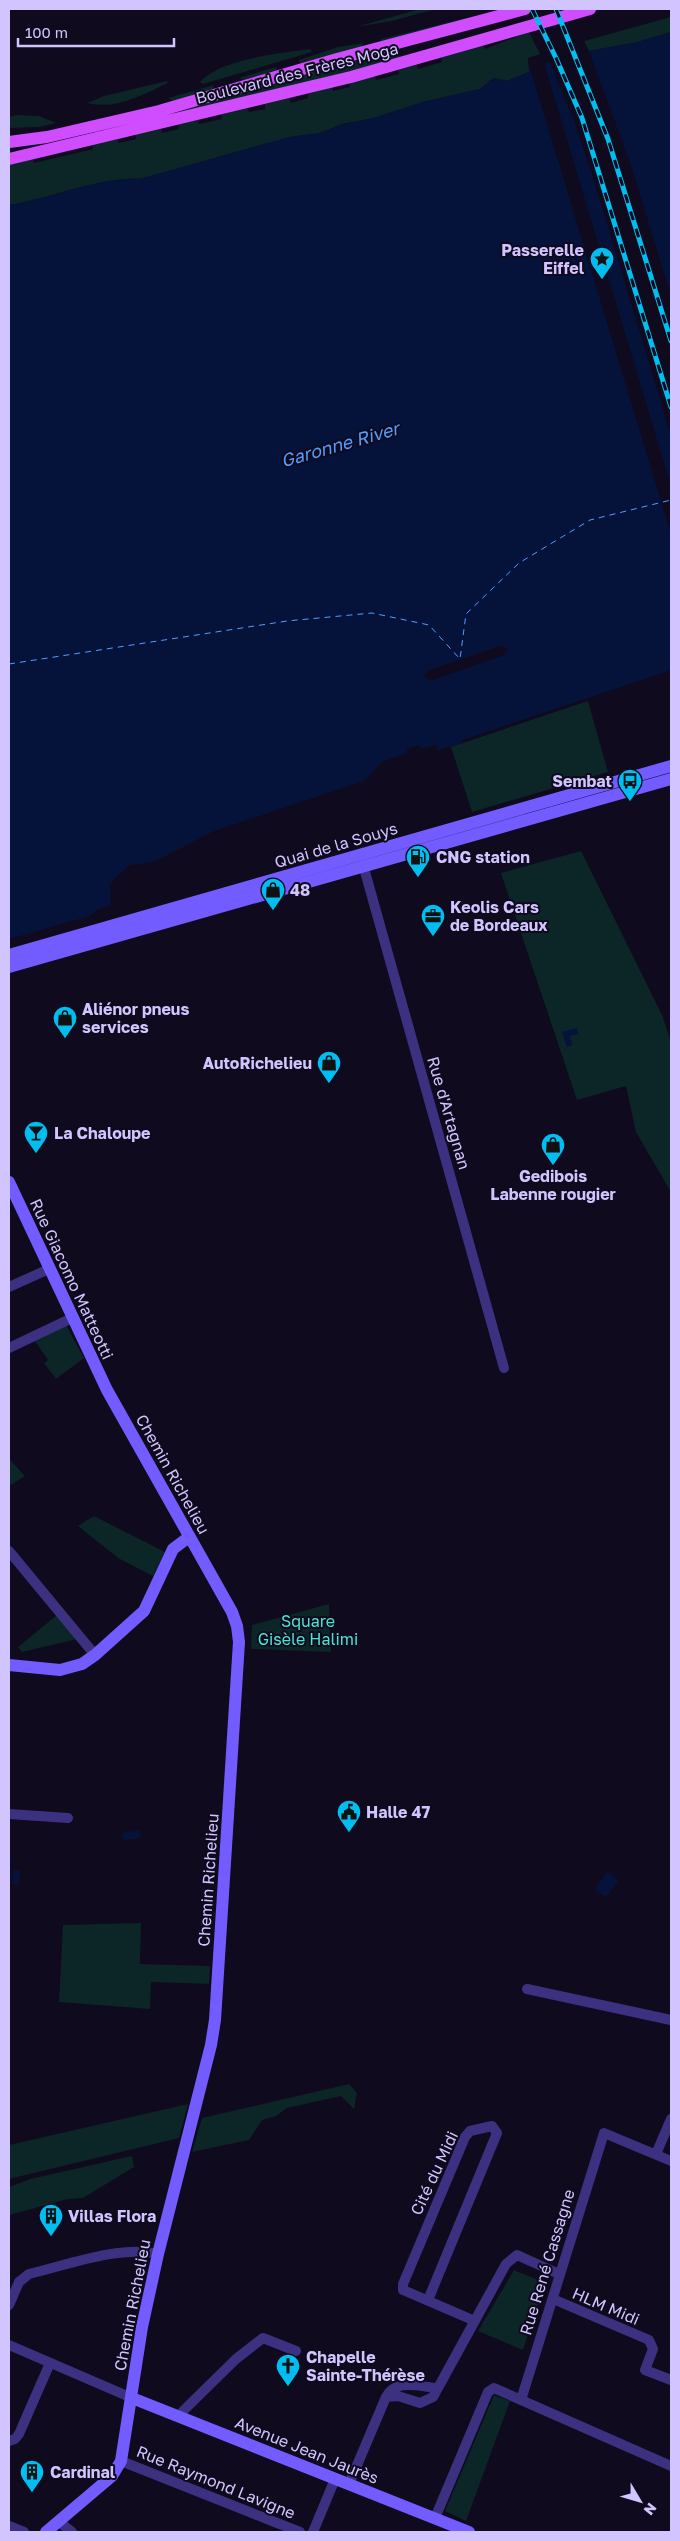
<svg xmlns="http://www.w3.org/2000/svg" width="680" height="2541" font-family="'Golos Text',sans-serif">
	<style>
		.green { fill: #0c2527 }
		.water { fill: #05133b }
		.pier { fill: #0f0a1d }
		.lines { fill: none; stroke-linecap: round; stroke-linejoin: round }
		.ferry { stroke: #539dff; stroke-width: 1; stroke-dasharray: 6 5; stroke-linecap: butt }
		.street { stroke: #3c3180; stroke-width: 10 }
		.secondary { stroke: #725cff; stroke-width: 12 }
		.primary { stroke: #d04cff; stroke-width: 12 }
		.rail-casing { stroke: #00bef0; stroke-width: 5 }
		.rail { stroke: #0f0a1d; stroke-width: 3; stroke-dasharray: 9; stroke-linecap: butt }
		.labels { text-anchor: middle; stroke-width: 4; stroke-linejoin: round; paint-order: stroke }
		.street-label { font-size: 16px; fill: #d2c5ff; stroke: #0f0a1d }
		.poi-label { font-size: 16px; font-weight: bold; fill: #d2c5ff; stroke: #0f0a1d; text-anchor: start }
		.park-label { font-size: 16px; fill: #49e7d1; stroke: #0f0a1d }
		.water-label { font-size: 18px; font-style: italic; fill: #539dff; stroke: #0f0a1d }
	</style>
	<rect width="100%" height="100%" fill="#0f0a1d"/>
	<path class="green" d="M420,9H436L392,21L356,27Z
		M671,17V32L638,42L589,51L584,41Z
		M466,18L467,21L381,43V39Z
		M529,32L540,54L528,58L529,72L507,81L492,79L480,89L423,102L374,118L342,124L320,133L290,137L140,179C102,176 49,199 9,205V164L33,159L34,163L93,149L92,144L117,139L119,143L136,139L135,134L161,128L162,133L179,129L178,124L198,120L199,124L222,119L221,114L247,108L249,112L265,109V104L289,98L291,103L308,98V94L332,87L333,91L350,87L349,82L375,76L376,80L399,74L398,70L417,65L418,69L442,62L441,58L483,44L485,49Z
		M364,43L361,47L300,63L299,60L338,47Z
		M397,48L400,57L395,60L126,127Z
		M310,49L312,52L203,84L200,82C220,59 281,53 310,49Z
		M276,67L277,70L244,80L239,78Z
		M167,81L168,83L166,84C140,96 115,110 87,103L104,96Z
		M214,85L211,91L174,101L168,98Z
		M16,115L39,116L56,123L39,127L9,128V117Z
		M588,701L608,772L472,812L451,747Z
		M581,851L662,1015L671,1042V1192L636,1132L626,1086L577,1100L501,873Z
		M66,1325L84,1358L56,1379L44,1363L48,1360L35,1341Z
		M9,1459L25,1476L9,1486Z
		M94,1516L165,1552L153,1576L118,1558L78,1526Z
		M329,1604L331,1652L251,1649L252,1625Z
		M57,1615L77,1639L22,1652L18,1647Z
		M141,1923L140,1964L210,1966L209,1984L151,1982L150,2009L59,2002L63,1925Z
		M349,2084L357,2093L354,2109L341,2096L287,2108L276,2116L262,2120L249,2140L192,2152L202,2118Z
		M188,2104L179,2138L9,2179V2145Z
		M132,2156L134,2167L83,2198L68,2199L9,2215V2187L30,2179Z
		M514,2270L545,2283L523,2350L478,2331Z
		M494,2395L510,2401L466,2521L445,2511Z"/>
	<path class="water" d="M671,32V670L462,740L463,743L438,750L436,745L421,749L420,745L407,749V753L382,762L364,781L212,832L154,862L130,865L117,876L110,885L111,905L97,910L90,916L9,939V205C49,199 102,176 140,179L290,137L320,133L342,124L374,118L423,102L480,89L494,78L508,81L529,72V68L589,51L638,42Z
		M577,1028L578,1034L570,1036L572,1045L567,1047L562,1032Z
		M140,1830L141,1838L123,1840L122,1833Z
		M17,1869L20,1872L19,1885L12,1884L13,1871Z
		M607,1872L619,1880L606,1897L596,1891V1888Z"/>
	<path class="pier" d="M588,49L630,162L671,296V436L592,174L574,121L549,60Z
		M544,63L671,486V534L530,68Z
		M500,646L508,648L504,655L430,681L424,676L427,671Z"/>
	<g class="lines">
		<path class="ferry" d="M9,664L287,621L372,613L429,625L460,659L466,614L519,563L590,520L671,500"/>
		<path class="street" d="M362,861L504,1368
			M9,1287L49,1269
			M9,1348L72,1318
			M9,1551L95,1655
			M9,1814L68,1818
			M527,1989L671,2020
			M656,2154L671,2119
			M553,2299L649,2340L653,2349L645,2370L671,2380
			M428,2300L497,2133L492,2126L470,2131L465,2137L403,2284V2290L475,2321
			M9,2305L19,2282L29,2274C67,2265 120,2245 158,2254
			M9,2345L132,2398
			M386,2397C395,2378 420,2387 438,2388
			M521,2400L604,2133L671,2161
			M181,2417L183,2411L236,2359L263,2338L296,2351
			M9,2441L15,2439L19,2434L50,2363
			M121,2461L300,2532
			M349,2484L386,2397L398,2396L420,2403L433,2397L506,2264L517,2255L559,2274
			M435,2518L488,2392L494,2388L671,2466
			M58,2521L72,2532
			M9,2526L24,2532
			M313,2532L335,2479"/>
		<path class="secondary" d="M9,955L671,766
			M9,967L671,779
			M9,1182L107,1390L232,1612L237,1626L239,1642L215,2020L211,2045L158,2254L142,2327L121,2461L112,2476L46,2532
			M9,1665L60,1670L82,1664L95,1655L144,1611L173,1549L189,1537
			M132,2398L469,2532"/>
		<path class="primary" d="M9,142L47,137L159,111L337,59L525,9
			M9,159L351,77L590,9"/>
		<defs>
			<path id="rail" d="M532,9L556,58L582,118L671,407
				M556,9L608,139L671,341"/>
		</defs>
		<use href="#rail" class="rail-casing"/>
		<use href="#rail" class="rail"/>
	</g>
	<defs>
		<symbol id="sight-pin" viewBox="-11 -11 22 30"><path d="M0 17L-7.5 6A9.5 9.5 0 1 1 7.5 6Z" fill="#00bef0" stroke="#0f0a1d"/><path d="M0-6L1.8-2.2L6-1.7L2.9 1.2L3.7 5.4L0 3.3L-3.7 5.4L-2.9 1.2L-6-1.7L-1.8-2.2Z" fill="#111"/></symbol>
		<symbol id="bus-pin" viewBox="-11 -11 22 30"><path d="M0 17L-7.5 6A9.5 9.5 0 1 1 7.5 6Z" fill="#00bef0" stroke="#0f0a1d"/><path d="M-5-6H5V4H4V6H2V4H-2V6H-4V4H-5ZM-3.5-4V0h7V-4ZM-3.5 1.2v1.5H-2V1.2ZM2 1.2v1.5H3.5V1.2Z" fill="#111"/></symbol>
		<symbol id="fuel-pin" viewBox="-11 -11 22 30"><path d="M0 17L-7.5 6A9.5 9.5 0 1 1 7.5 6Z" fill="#00bef0" stroke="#0f0a1d"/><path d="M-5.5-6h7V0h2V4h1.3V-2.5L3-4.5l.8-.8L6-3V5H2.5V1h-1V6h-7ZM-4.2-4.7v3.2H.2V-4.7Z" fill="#111"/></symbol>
		<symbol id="shop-pin" viewBox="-11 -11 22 30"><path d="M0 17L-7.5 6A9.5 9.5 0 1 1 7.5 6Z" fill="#00bef0" stroke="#0f0a1d"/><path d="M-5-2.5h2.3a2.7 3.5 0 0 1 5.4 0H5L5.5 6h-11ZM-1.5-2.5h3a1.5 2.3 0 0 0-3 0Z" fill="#111"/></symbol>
		<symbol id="office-pin" viewBox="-11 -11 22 30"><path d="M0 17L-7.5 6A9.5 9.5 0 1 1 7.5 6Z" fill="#00bef0" stroke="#0f0a1d"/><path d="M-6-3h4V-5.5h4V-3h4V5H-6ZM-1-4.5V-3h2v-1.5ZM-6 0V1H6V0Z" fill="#111"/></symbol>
		<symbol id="bar-pin" viewBox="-11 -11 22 30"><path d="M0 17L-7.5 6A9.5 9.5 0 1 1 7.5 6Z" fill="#00bef0" stroke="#0f0a1d"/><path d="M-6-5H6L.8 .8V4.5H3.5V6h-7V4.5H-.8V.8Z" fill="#111"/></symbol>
		<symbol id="civic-pin" viewBox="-11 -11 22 30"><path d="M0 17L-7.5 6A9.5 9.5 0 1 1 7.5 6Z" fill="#00bef0" stroke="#0f0a1d"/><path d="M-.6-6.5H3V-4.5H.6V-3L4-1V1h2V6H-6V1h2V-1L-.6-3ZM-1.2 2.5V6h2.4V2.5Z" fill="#111"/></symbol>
		<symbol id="building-pin" viewBox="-11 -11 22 30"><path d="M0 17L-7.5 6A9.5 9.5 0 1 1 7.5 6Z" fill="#00bef0" stroke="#0f0a1d"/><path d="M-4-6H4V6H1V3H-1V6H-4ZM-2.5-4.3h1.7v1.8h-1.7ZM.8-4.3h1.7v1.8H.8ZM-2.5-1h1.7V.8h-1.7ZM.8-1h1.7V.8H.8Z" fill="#111"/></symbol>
		<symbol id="church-pin" viewBox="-11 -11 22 30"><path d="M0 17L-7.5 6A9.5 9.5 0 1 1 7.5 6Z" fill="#00bef0" stroke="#0f0a1d"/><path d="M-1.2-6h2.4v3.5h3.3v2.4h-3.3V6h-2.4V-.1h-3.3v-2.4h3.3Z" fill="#111"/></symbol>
	</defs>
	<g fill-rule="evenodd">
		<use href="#sight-pin" x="588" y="245" width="28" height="38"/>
		<use href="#bus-pin" x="616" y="767" width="28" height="38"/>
		<use href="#fuel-pin" x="404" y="843" width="28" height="38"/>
		<use href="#shop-pin" x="259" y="876" width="28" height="38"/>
		<use href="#office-pin" x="419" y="902" width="28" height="38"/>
		<use href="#shop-pin" x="51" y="1004" width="28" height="38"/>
		<use href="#shop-pin" x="315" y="1049" width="28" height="38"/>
		<use href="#bar-pin" x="22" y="1119" width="28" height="38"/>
		<use href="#shop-pin" x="539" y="1131" width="28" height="38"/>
		<use href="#civic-pin" x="335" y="1798" width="28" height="38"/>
		<use href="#building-pin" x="37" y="2202" width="28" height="38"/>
		<use href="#church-pin" x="274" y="2352" width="28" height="38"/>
		<use href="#building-pin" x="18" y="2458" width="28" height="38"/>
	</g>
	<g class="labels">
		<g class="street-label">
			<text transform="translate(297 73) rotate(-14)" y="6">Boulevard des Frères Moga</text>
			<text transform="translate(336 845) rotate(-16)" y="6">Quai de la Souys</text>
			<text transform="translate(449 1113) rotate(74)" y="6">Rue d'Artagnan</text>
			<text transform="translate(72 1279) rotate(65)" y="6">Rue Giacomo Matteotti</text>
			<text transform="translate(173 1474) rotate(61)" y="6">Chemin Richelieu</text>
			<text transform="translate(208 1880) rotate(-86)" y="6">Chemin Richelieu</text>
			<text transform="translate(434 2173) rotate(-65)" y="6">Cité du Midi</text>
			<text transform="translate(547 2262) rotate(-73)" y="6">Rue René Cassagne</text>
			<text transform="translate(132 2305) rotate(-79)" y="6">Chemin Richelieu</text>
			<text transform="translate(606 2306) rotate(23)" y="6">HLM Midi</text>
			<text transform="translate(307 2450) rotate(22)" y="6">Avenue Jean Jaurès</text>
			<text transform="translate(216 2482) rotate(22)" y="6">Rue Raymond Lavigne</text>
		</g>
		<g class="poi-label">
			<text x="584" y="256" text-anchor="end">Passerelle<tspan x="584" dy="18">Eiffel</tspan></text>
			<text x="612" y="787" text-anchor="end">Sembat</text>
			<text x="436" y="863">CNG station</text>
			<text x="290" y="896">48</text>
			<text x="450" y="913">Keolis Cars<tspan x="450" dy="18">de Bordeaux</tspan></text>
			<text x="82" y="1015">Aliénor pneus<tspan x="82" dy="18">services</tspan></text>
			<text x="312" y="1069" text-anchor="end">AutoRichelieu</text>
			<text x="54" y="1139">La Chaloupe</text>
			<text x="553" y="1182" text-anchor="middle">Gedibois<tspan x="553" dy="18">Labenne rougier</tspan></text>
			<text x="366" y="1818">Halle 47</text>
			<text x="68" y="2222">Villas Flora</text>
			<text x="306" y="2363">Chapelle<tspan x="306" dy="18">Sainte-Thérèse</tspan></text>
			<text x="50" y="2478">Cardinal</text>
		</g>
		<g class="park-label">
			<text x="308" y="1627">Square<tspan x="308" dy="18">Gisèle Halimi</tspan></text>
		</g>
		<g class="water-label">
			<text transform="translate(340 445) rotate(-16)" y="6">Garonne River</text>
		</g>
	</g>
	<rect width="680" height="2541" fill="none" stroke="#d2c5ff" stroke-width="20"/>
	<g transform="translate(640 2501) rotate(128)" stroke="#0f0a1d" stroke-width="4" paint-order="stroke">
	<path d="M0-4L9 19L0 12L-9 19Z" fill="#d2c5ff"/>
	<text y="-8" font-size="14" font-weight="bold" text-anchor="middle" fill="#d2c5ff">N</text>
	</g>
	<path d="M18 38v8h156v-8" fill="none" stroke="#d2c5ff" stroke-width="2.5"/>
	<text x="25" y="38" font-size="15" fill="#d2c5ff" stroke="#0f0a1d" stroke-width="4" paint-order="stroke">100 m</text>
</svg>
